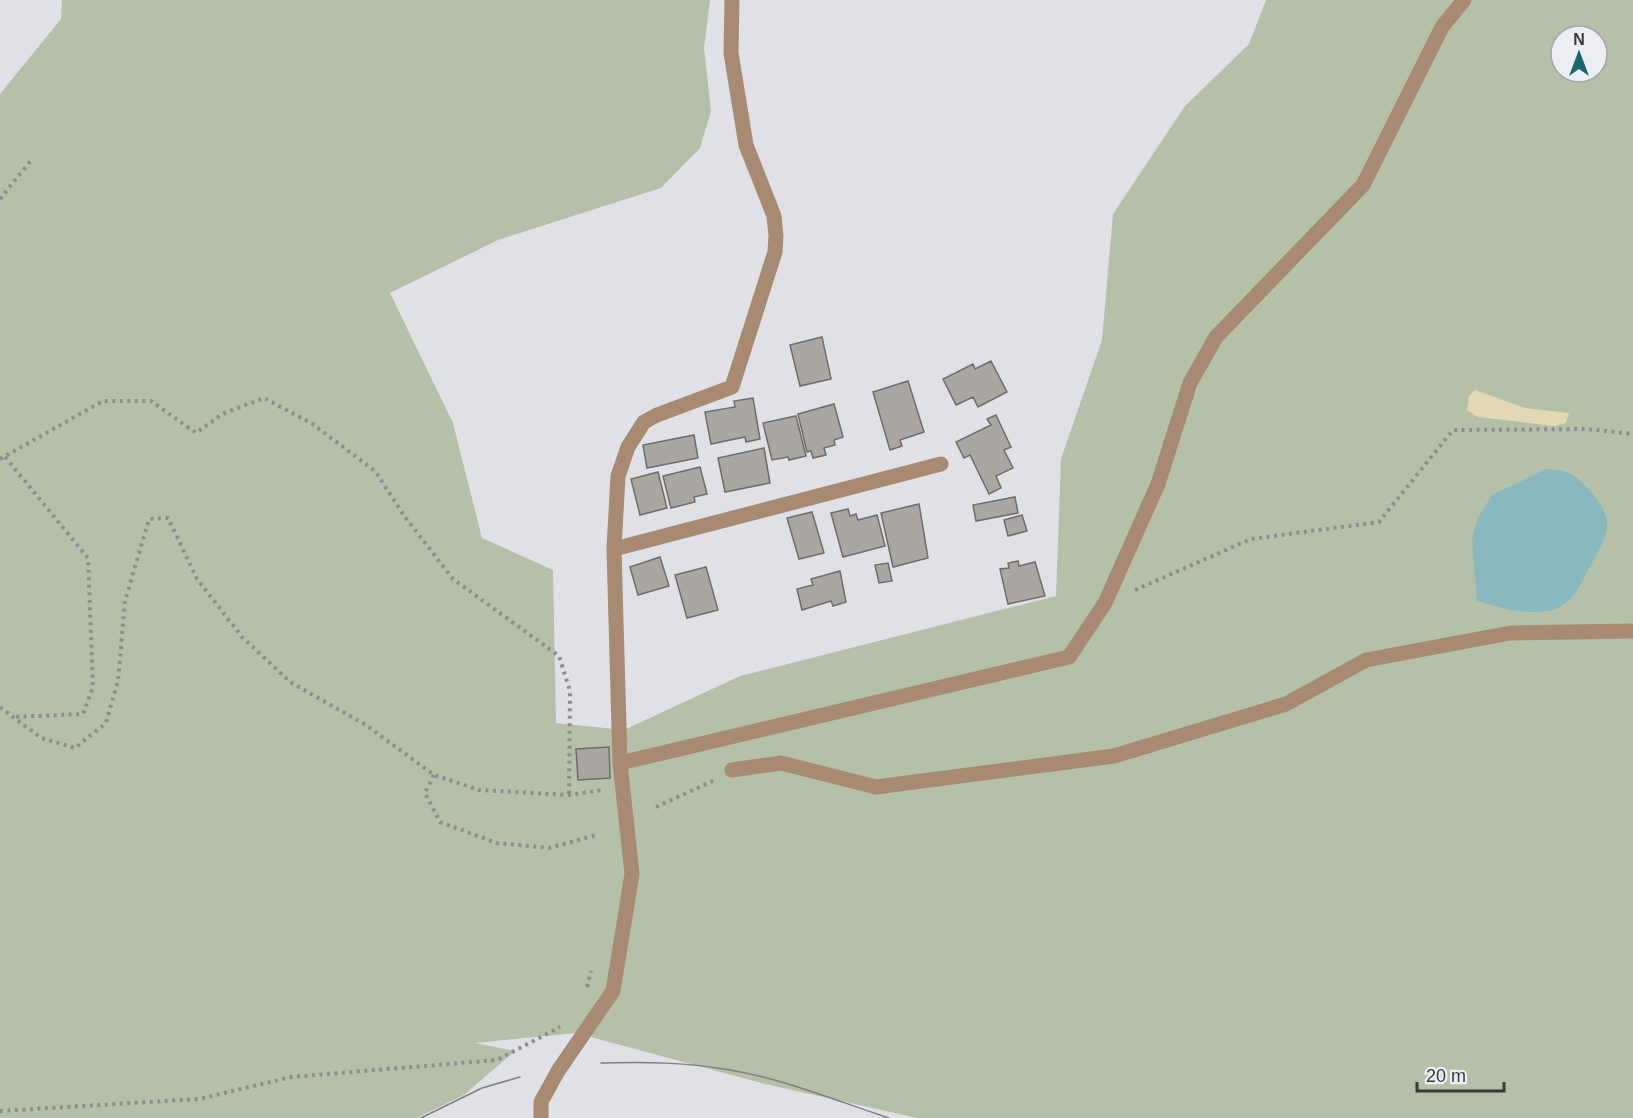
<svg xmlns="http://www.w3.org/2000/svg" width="1633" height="1118" font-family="Arial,sans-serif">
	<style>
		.green { fill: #b4c0a8; fill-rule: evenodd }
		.sand { fill: #e2d8b3 }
		.water { fill: #89b8bf }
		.building { fill: #aaa7a3; stroke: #6f6c69; stroke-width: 1.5 }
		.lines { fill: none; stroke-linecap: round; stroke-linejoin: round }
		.path { stroke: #8c8d91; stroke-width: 4; stroke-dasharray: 3 4.5; stroke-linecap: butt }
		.minor { stroke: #a78a71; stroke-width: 15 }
		.tram { stroke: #7e7f82; stroke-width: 1.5 }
	</style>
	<rect width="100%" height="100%" fill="#e0e1e6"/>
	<path class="green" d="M62,0H710L704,48L711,111L700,148L661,188L498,240L390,293L453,423L482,538L553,570L556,723L624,730L740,676L1056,596L1061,459L1102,340L1113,214L1185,106L1249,44L1266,0H1633V1118H917L765,1084L576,1033L475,1043L515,1051L464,1095L417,1118H0V94L61,19ZM1561,36H1597V72H1561Z"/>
	<path class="sand" d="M1475,390L1525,408L1569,413L1566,423L1555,426L1478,417L1467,410L1469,396Z"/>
	<path class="water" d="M1546,469C1553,470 1563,470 1569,473C1585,482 1605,504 1607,523C1608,539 1593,560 1586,574C1579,588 1570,605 1553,610C1527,616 1503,608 1477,601L1472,541L1477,519L1492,495Z"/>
	<path class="building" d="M822,337L831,379L800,386L790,345Z
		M991,361L1007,392L978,407L973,397L956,405L943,379L973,364L975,369Z
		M908,381L924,432L900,440L902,446L890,450L873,392Z
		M753,398L760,439L746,442L745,437L711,444L705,412L735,407L734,401Z
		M834,404L843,437L834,440L835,445L824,448L826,455L813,458L811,451L807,452L798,414Z
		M996,415L1011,447L1004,450L1013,468L996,476L1001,488L989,494L970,455L964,458L956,442L991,425L987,419Z
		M796,416L806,456L789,460L788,457L772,460L763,423Z
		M694,435L698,458L647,468L643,445Z
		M764,448L770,483L725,492L718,458Z
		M700,467L707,494L694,497L695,502L671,508L663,476Z
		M658,472L667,508L640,515L631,479Z
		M1015,497L1018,513L976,521L973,505Z
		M919,504L928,558L893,567L881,513Z
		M848,509L850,516L856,514L858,520L877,515L885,546L843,557L831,513Z
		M812,512L824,553L799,559L787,518Z
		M1022,515L1027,531L1008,536L1004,520Z
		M660,557L669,586L638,595L630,567Z
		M1018,561L1019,566L1035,562L1045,596L1008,604L1000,569L1009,568L1008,563Z
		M888,563L892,581L879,583L875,565Z
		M706,567L718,610L687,618L675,575Z
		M840,571L846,602L833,606L831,601L802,610L797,589L813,585L811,579Z
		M609,747L610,778L578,780L576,749Z"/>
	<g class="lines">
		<path class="path" d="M0,199L32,159
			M5,457L88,558L93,687L83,714L13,717
			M0,459L103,401H151L196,433L222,414L264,398L311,423L375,471L405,517L453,579L559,656L570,691L569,795
			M1135,590L1251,539L1379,522L1453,430L1588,429L1633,434
			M0,707L41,738L75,748L106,723L118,681L125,601L149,519L168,518L197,579L242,637L290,682L366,725L434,775L479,790L569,795L603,790
			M434,775L425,793L440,822L497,843L549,848L596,835
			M656,807L715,780
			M587,987L591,971
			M0,1111L199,1099L291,1077L497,1060L560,1027"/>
		<path class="minor" d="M614,549L941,464
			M620,763L1069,657L1105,603L1158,484L1190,383L1216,337L1363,185L1442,27L1464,0
			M732,770L781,763L876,787L1114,756L1286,704L1366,660L1510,633L1633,631
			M541,1118V1102L558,1071L613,991L632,874L620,763L614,549L618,476L628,447L644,422L657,415L732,387L775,252L776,236L774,216L746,145L731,53L732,0"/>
		<path class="tram" d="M601,1063C644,1062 687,1062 730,1070C784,1079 837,1101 889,1118
			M421,1118L482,1088L520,1077"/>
	</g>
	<g transform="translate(1579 54)"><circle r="28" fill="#edeef3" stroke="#a5a6a9" stroke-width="1.5"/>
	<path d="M0-4.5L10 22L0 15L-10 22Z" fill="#1a676c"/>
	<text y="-9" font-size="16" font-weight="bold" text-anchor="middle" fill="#38393b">N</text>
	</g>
	<path d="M1417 1082v9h87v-9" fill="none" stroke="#38393b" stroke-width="3"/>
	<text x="1426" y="1082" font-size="18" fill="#38393b" stroke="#edeef3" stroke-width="4.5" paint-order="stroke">20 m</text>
</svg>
